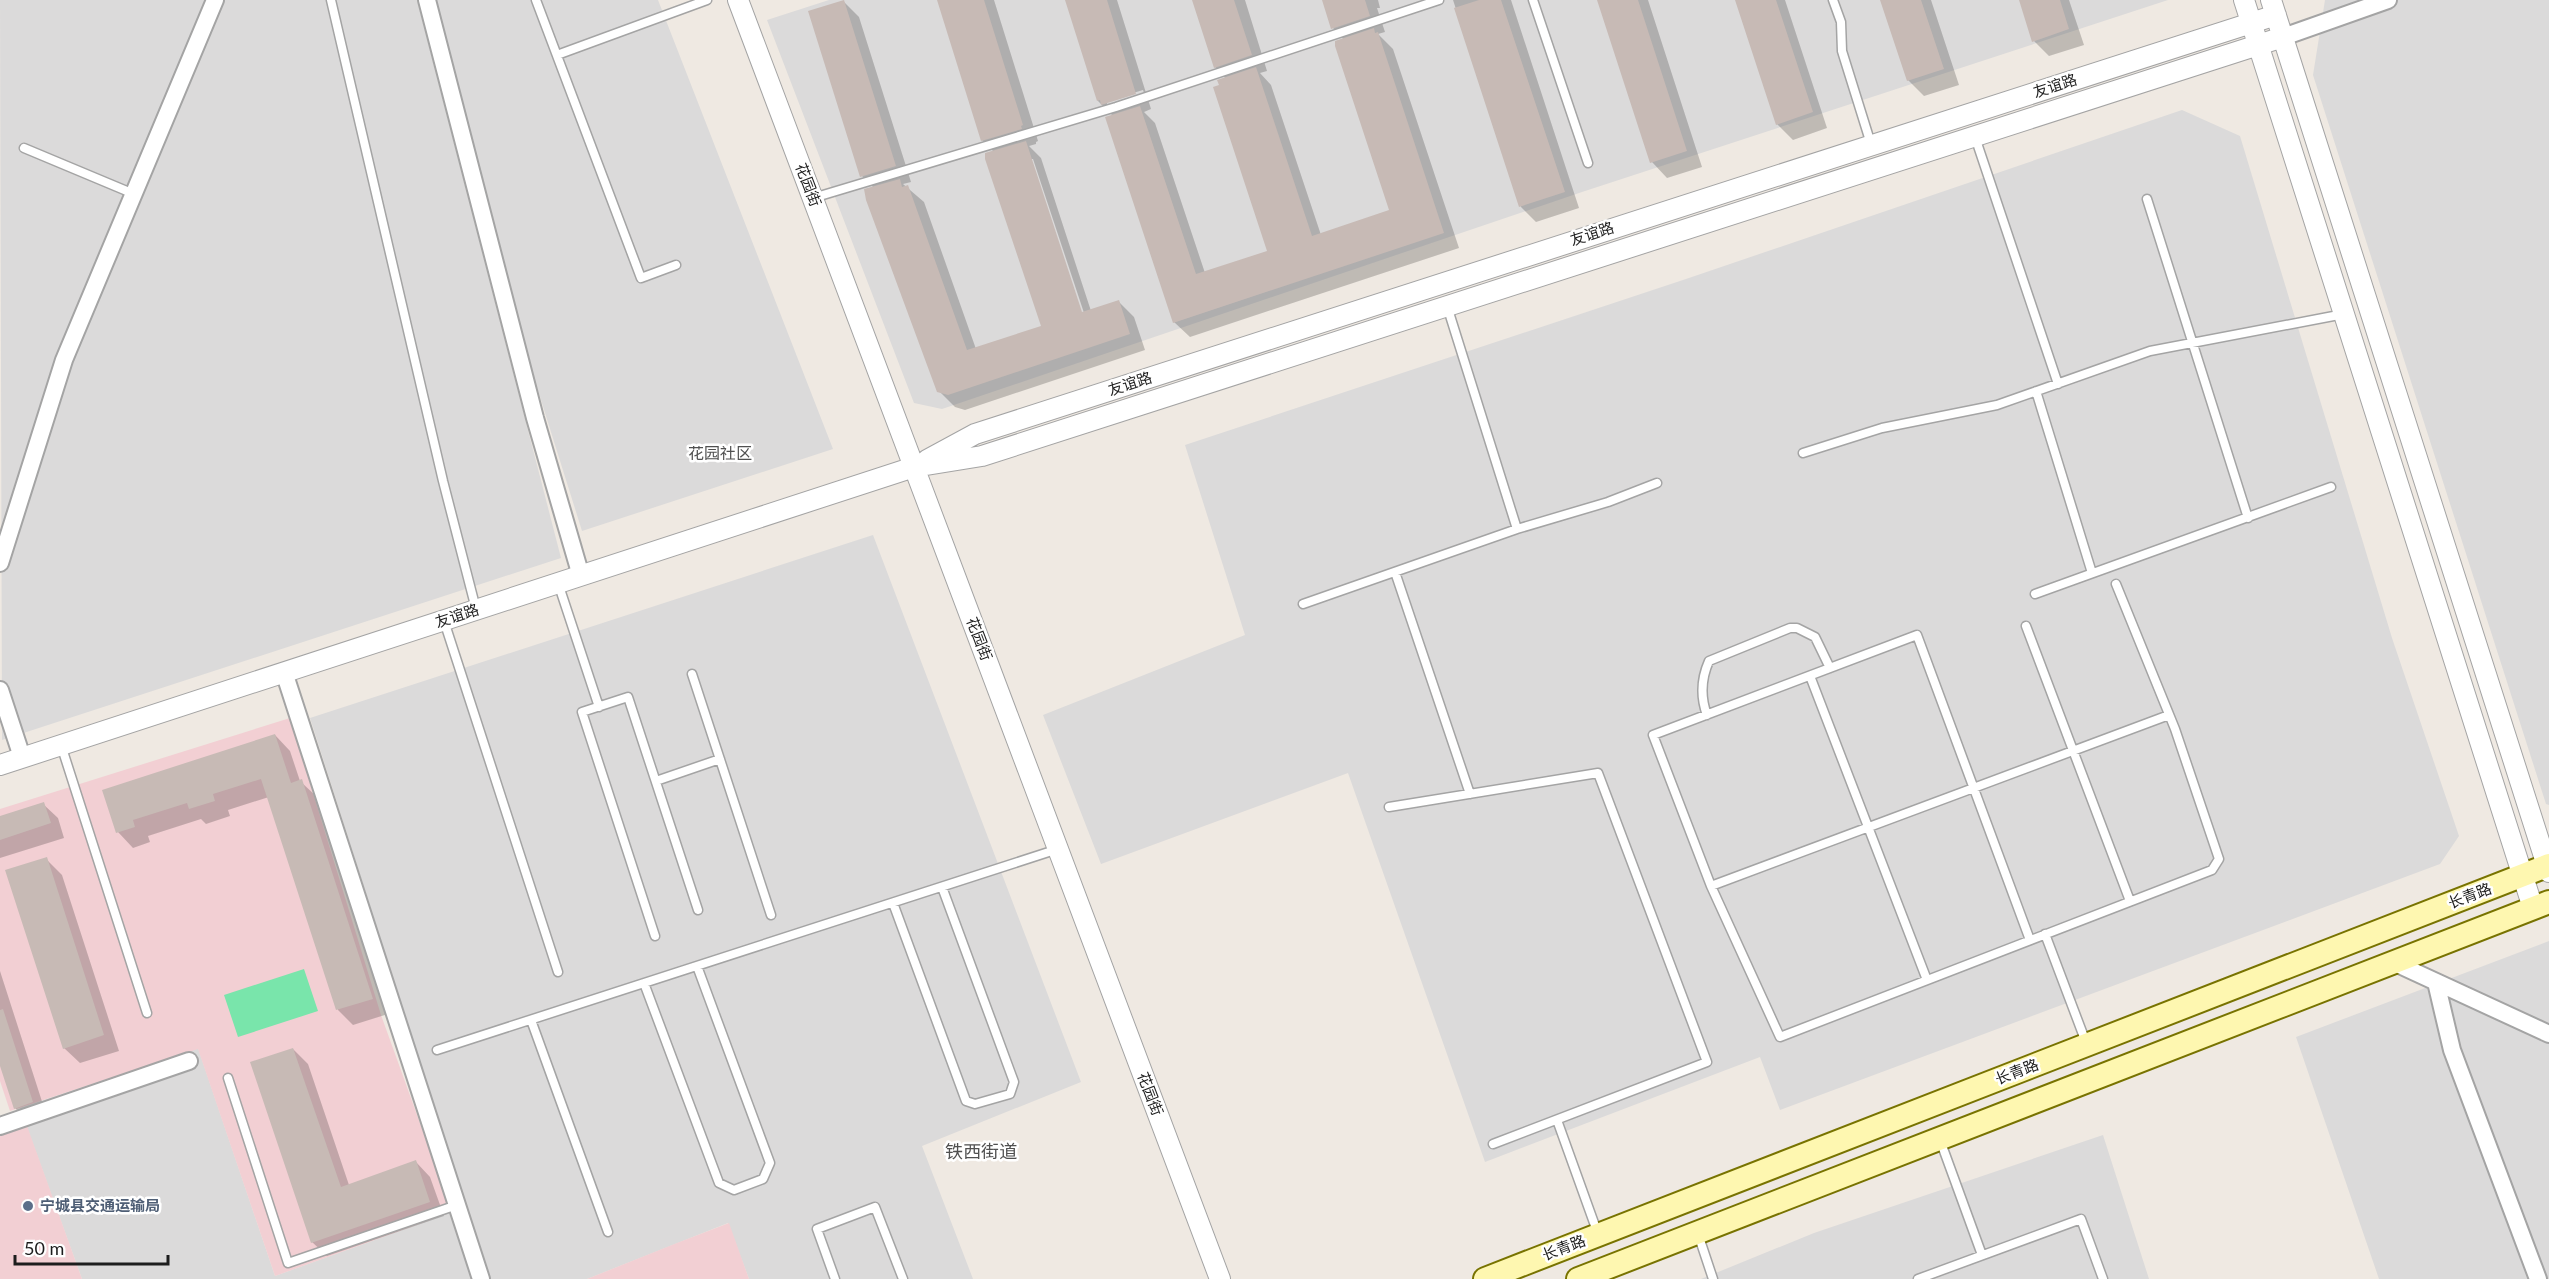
<svg xmlns="http://www.w3.org/2000/svg" width="2549" height="1279" font-family="Lato,'Noto Sans SC',sans-serif">
	<style>
		.residential { fill: #dbdada }
		.commercial { fill: #f2cfd3 }
		.pitch { fill: #79e5ab }
		.shadow { fill: #0003; fill-rule: evenodd }
		.building { fill: #c7bab5 }
		.lines { fill: none; stroke-linecap: round; stroke-linejoin: round }
		.service-casing { stroke: #a4a4a4; stroke-width: 11 }
		.minor-casing { stroke: #a4a4a4; stroke-width: 20 }
		.tertiary-casing { stroke: #a4a4a4; stroke-width: 22 }
		.secondary-casing { stroke: #787300; stroke-width: 26 }
		.service { stroke: #fff; stroke-width: 8 }
		.minor { stroke: #fff; stroke-width: 16 }
		.tertiary { stroke: #fff; stroke-width: 20 }
		.secondary { stroke: #fef7b0; stroke-width: 22 }
		.service-dot { fill: #5c6f8a; stroke: #fff; stroke-width: 2 }
		.labels { text-anchor: middle; stroke-width: 5; stroke-linejoin: round; paint-order: stroke }
		.street-label { font-size: 15px; fill: #1d1d1d; stroke: #fff }
		.service-label { font-size: 15px; font-weight: bold; fill: #4e5e75; stroke: #fff; text-anchor: start }
		.neighbourhood-label { font-size: 16px; fill: #505050; stroke: #fff }
		.quarter-label { font-size: 18px; fill: #505050; stroke: #fff }
	</style>
	<rect width="100%" height="100%" fill="#efe9e2"/>
	<path class="residential" d="M0,0H417L561,558L2,740Z
		M434,0H658L833,449L582,531L520,333Z
		M829,0H2168L1582,192L942,409L914,403L767,20Z
		M2325,0H2549V805L2546,804L2313,75Z
		M2182,110L2240,136L2392,638L2459,836L2440,864L1780,1110L1760,1057L1485,1162L1348,773L1101,864L1043,715L1245,635L1185,445L1686,279Z
		M873,535L1081,1082L922,1146L973,1279H749L728,1223L587,1279H489L310,718Z
		M2549,941V1279H2379L2296,1037Z
		M198,1048L275,1276L452,1212L474,1279H82L20,1108Z
		M2103,1135L2149,1279H1701L1814,1233Z"/>
	<path class="commercial" d="M290,718L381,1015L452,1212L275,1276L198,1049L10,1111L0,1081V809Z
		M26,1123L82,1279H0V1134Z
		M729,1223L749,1279H587L677,1243Z"/>
	<path class="pitch" d="M304,969L318,1011L238,1037L224,995Z"/>
	<path class="shadow" d="M939,0H994L1038,141L1036,142V144L1029,146L1041,158L1091,311L1119,302L1134,317L1145,350L965,410L955,407L939,391L874,188L862,176L843,1L859,17L911,182L903,184L924,202L976,349L1042,327L994,152L982,140ZM1030,159H1033L1086,319L1083,320Z
		M1066,0H1117L1151,109L1144,112L1155,123L1205,273L1269,252L1221,86L1226,79L1215,67L1194,0H1245L1267,71L1260,73L1271,85L1321,235L1391,211L1344,40L1333,28L1324,0H1378L1380,8H1377L1385,32L1378,34L1393,49L1459,248L1190,337L1174,322L1113,116L1098,101ZM1143,90L1144,93L1107,105V101Z
		M1453,0H1511L1579,208L1536,222L1521,207Z
		M1599,0H1648L1702,167L1667,178L1652,162Z
		M1736,0H1785L1827,128L1793,140L1777,124Z
		M1882,0H1931L1959,85L1924,96L1908,80Z
		M2020,0H2069L2084,45L2049,56L2034,41Z
		M275,735L290,751L300,781L317,797L388,1014L353,1025L338,1010L269,797L228,810L230,816L206,824L201,819L148,836L150,842L133,848L118,832L104,791Z
		M43,804L58,818L64,838L0,858V818Z
		M46,859L62,875L119,1051L80,1063L64,1048Z
		M0,971L47,1117L29,1122L15,1108L0,1061Z
		M293,1049L308,1064L349,1185L416,1162L430,1177L444,1216L327,1256L312,1242Z"/>
	<path class="building" d="M844,0L896,166L860,177L808,11Z
		M937,0H984L1023,125L1021,126L1022,129L981,141Z
		M1065,0H1107L1136,94L1101,105L1100,100L1097,101Z
		M1192,0H1234L1252,55L1214,68Z
		M1322,0H1365L1370,16L1331,29Z
		M1479,0H1501L1565,192L1519,207L1454,8Z
		M1597,0H1638L1687,151L1650,163Z
		M1735,0H1776L1813,112L1776,125Z
		M1880,0H1921L1944,69L1907,81Z
		M2019,0H2060L2069,29L2032,42Z
		M1374,28L1375,33L1378,32L1444,233L1173,323L1105,117L1140,106L1196,274L1267,251L1213,87L1219,85L1217,80L1256,67L1312,236L1389,210L1335,46V41Z
		M1026,141L1082,312L1119,300L1130,334L948,395L937,392L866,200L864,189L900,179L902,187L908,185L967,350L1041,326L985,159V153Z
		M275,734L291,783L302,779L373,999L336,1010L261,779L213,794L215,801L189,809L187,803L133,820L135,827L116,833L102,790Z
		M44,802L51,823L0,840V816Z
		M47,857L104,1035L63,1049L5,870Z
		M3,1009L33,1102L14,1109L0,1066V1010Z
		M293,1048L341,1187L416,1160L430,1202L311,1243L250,1062Z"/>
	<g class="lines">
		<defs>
			<path id="service" d="M331,0L443,481L476,609
				M536,0L641,278L676,265
				M1533,0L1588,163
				M1833,0L1841,22L1842,51L1871,144
				M557,55L707,0
				M1975,137L2058,384
				M24,148L134,194
				M813,198L1116,107L1439,0
				M2147,199L2248,518
				M1447,306L1517,529
				M2036,391L2092,573
				M1803,453L1882,428L1997,405L2150,351L2344,314
				M1395,572L1470,794
				M558,583L599,707
				M2035,594L2331,487
				M1303,604L1517,529L1608,502L1657,483
				M444,621L558,972
				M2026,626L2130,901
				M692,674L771,915
				M1810,676L1927,980
				M1707,715C1700,696 1701,679 1709,661L1790,628H1797L1815,637L1830,668
				M61,745L147,1013
				M656,781L720,759
				M1389,807L1598,773L1707,1062L1493,1144
				M1711,886L2169,715
				M893,903L966,1101L975,1104L1010,1094L1014,1082L942,887
				M2045,934L2087,1045
				M655,936L582,712L628,697L698,910
				M2030,940L1917,635L1653,735L1711,886L1780,1037L2212,870L2219,859L2175,729L2116,584
				M644,983L719,1183L734,1190L763,1179L770,1163L697,966
				M531,1020L608,1232
				M437,1050L1058,849
				M228,1078L288,1263L457,1205
				M1557,1120L1598,1234
				M1940,1140L1982,1255
				M1698,1234L1713,1279
				M835,1279L817,1229L875,1207L903,1279
				M1918,1279L2081,1219L2103,1279"/>
			<path id="minor" d="M427,0L535,418L581,576
				M2283,37L2388,0
				M0,563L64,360L215,0
				M284,672L481,1279
				M0,690L22,757
				M2393,962L2549,1034
				M2436,982L2452,1050L2538,1279
				M0,1126L189,1061"/>
			<path id="tertiary" d="M738,0L1220,1279
				M2244,0L2533,908
				M2271,0L2549,872
				M927,460L975,434L2276,15
				M0,765L914,467L982,456L2283,37"/>
			<path id="secondary" d="M1485,1279L2549,865
				M1578,1279L2549,902"/>
		</defs>
		<use href="#service" class="service-casing"/>
		<use href="#minor" class="minor-casing"/>
		<use href="#tertiary" class="tertiary-casing"/>
		<use href="#secondary" class="secondary-casing"/>
		<use href="#service" class="service"/>
		<use href="#minor" class="minor"/>
		<use href="#tertiary" class="tertiary"/>
		<use href="#secondary" class="secondary"/>
	</g>
	<circle class="service-dot" cx="28" cy="1206" r="6"/>
	<g class="labels">
		<g class="street-label">
			<text transform="translate(2055 86) rotate(-18)" y="5">友谊路</text>
			<text transform="translate(808 185) rotate(69)" y="5">花园街</text>
			<text transform="translate(1592 234) rotate(-18)" y="5">友谊路</text>
			<text transform="translate(1130 384) rotate(-18)" y="5">友谊路</text>
			<text transform="translate(457 616) rotate(-18)" y="5">友谊路</text>
			<text transform="translate(979 639) rotate(69)" y="5">花园街</text>
			<text transform="translate(2470 896) rotate(-21)" y="5">长青路</text>
			<text transform="translate(2017 1072) rotate(-21)" y="5">长青路</text>
			<text transform="translate(1150 1094) rotate(69)" y="5">花园街</text>
			<text transform="translate(1564 1248) rotate(-21)" y="5">长青路</text>
		</g>
		<g class="service-label">
			<text x="40" y="1211">宁城县交通运输局</text>
		</g>
		<g class="neighbourhood-label">
			<text x="720" y="459">花园社区</text>
		</g>
		<g class="quarter-label">
			<text x="981" y="1158">铁西街道</text>
		</g>
	</g>
	<path d="M15 1255v9h153v-9" fill="none" stroke="#1d1d1d" stroke-width="3"/>
	<text x="24" y="1255" font-size="18" fill="#1d1d1d" stroke="#ffffff" stroke-width="4.5" paint-order="stroke">50 m</text>
</svg>
